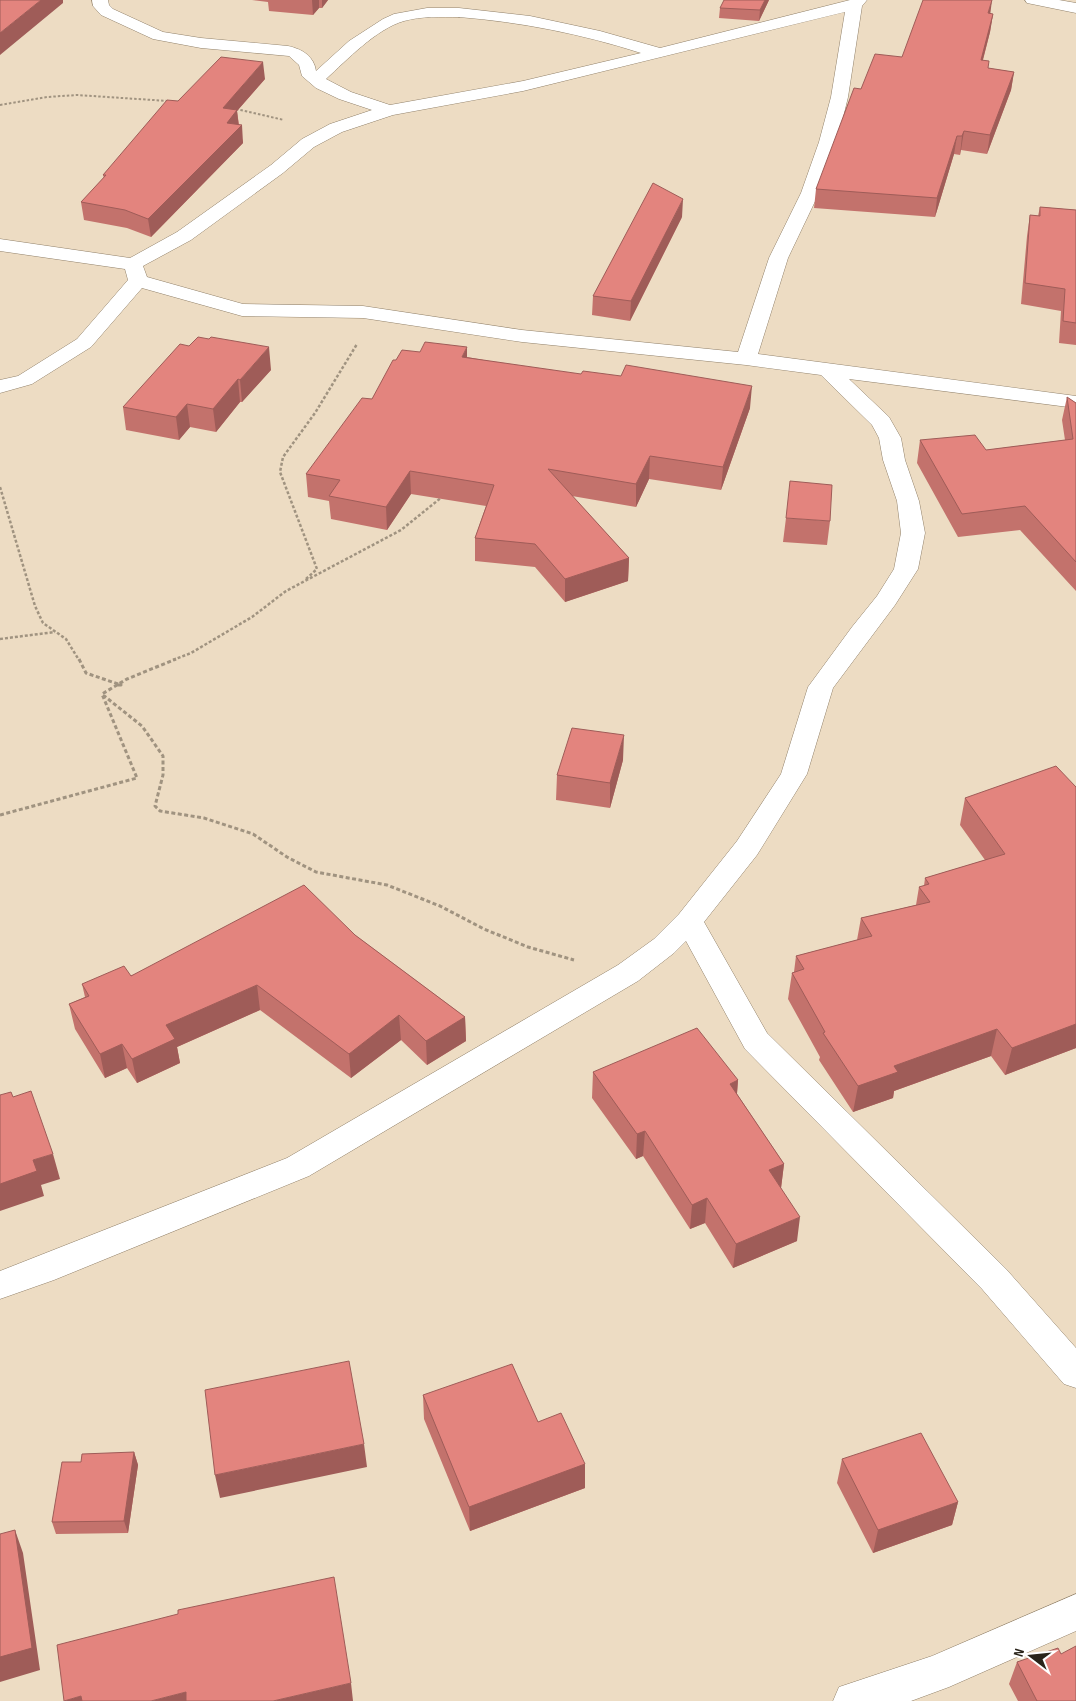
<svg xmlns="http://www.w3.org/2000/svg" width="1076" height="1701" font-family="'Sofia Sans Condensed',sans-serif">
	<style>
		.lines { fill: none; stroke-linecap: round; stroke-linejoin: round }
		.minor-casing { stroke: #91816a; stroke-width: 1 }
		.path-far2 { stroke: #a09380; stroke-width: 2; stroke-dasharray: 2.5 2; stroke-linecap: butt }
		.path-far1 { stroke: #a09380; stroke-width: 2.5; stroke-dasharray: 3 2; stroke-linecap: butt }
		.path { stroke: #a09380; stroke-width: 3; stroke-dasharray: 4 2.5; stroke-linecap: butt }
		.minor { fill: #fff; fill-rule: evenodd }
		.wall { fill: #c3726c }
		.shaded-wall { fill: #9f5c58 }
		.building { fill: #e3847e; stroke: #9f5c58 }
	</style>
	<rect width="100%" height="100%" fill="#eddcc3"/>
	<g class="lines">
		<defs>
			<path id="minor" d="M92,0H108L109,5L113,9L163,32L201,38L288,46C302,49 314,56 316,71L349,41L383,19L394,14L427,8H459L530,16L600,31L660,48L850,0H867L862,6L848,97L837,142L819,193L788,258L758,354L1076,396V408L849,379L889,417L901,438L905,460L919,501L925,533L918,569L895,605L833,688L807,774L757,855L704,922L767,1033L1006,1269L1076,1348V1388L1064,1384L982,1289L745,1049L686,941L674,953L638,981L309,1176L54,1280L0,1299V1271L287,1158L618,965L654,939L679,914L737,841L781,774L808,687L852,627L877,596L894,569L901,533L897,501L883,460L879,438L872,425L821,375L746,365L522,342L363,318L242,316L142,288L91,347L32,384L0,393V380L18,376L77,339L128,280L125,269L0,251V239L130,258L177,232L271,165L302,139L330,124L372,110L339,99L316,88L302,76L299,65L289,56L201,48L153,39L101,15L93,6ZM845,12L831,97L819,142L801,193L769,258L738,352L522,330L363,306L243,304L147,277L143,266L191,240L283,173L314,147L342,132L393,115L523,91ZM459,17C521,22 582,34 641,53L523,81L390,105L351,92L326,79C347,60 376,29 404,21C421,16 441,17 459,17Z
				M1025,0H1059L1076,3V13L1027,3Z
				M1076,1594V1631L949,1687L911,1701H833L839,1687L932,1656Z"/>
		</defs>
		<use href="#minor" class="minor-casing"/>
		<path class="path-far2" d="M0,105L47,97L77,95L168,101
			M236,109L284,120"/>
		<path class="path-far1" d="M0,487L35,606L43,623L66,639L79,660
			M306,579L317,569L280,472L283,457L315,413L357,344
			M0,639L55,632
			M173,660L191,653L252,617L286,591L401,530L442,497"/>
		<path class="path" d="M79,659L86,673L121,685H117
			M103,695L142,726L163,756V775L155,806L160,811L204,818L253,834L287,857L316,872L387,885L440,906L484,929L528,947L574,960
			M0,815L137,778L102,694L127,679L176,659"/>
		<use href="#minor" class="minor"/>
	</g>
	<path class="wall" d="M252,0H328L322,8H319L313,15L269,11L268,2Z
		M769,0L759,21L719,18L720,8Z
		M990,14H993L990,32L983,60L988,68L1014,72L1011,90L987,154L961,150L960,155L954,154L935,217L814,208L816,189L861,89L902,57Z
		M265,79L237,111L239,125L243,143L151,237L127,228L84,220L81,202L104,178L103,175L178,101Z
		M1040,207L1076,210V345L1059,343L1061,311L1021,304L1027,236L1030,215L1038,216Z
		M682,217L630,321L592,315L593,296Z
		M467,357L750,408L721,490L649,479L636,507L572,496L629,558L628,581L565,602L535,567L475,561V538L486,506L411,494L387,530L331,519L329,501L308,497L306,474L372,399L396,360Z
		M271,370L242,402H240L216,432L190,427L179,440L126,430L123,407Z
		M1067,397L1076,403V591L1020,530L958,537L917,463L920,440L986,450L1065,440L1062,420Z
		M786,518L830,521L827,545L783,542Z
		M623,760L610,808L556,800L557,775Z
		M1076,787V1048L1005,1075L991,1056L894,1091L893,1098L853,1112L819,1060L820,1057L788,999L792,973L794,972L796,956L857,940L861,918L916,905L919,887L924,886L925,878L985,860L960,825L965,798Z
		M355,935L465,1017L466,1041L427,1065L401,1040L351,1078L260,1010L177,1047L180,1063L137,1083L127,1068L105,1078L75,1029L69,1004L85,997L82,984Z
		M593,1072L738,1080L737,1094L784,1164L781,1188L797,1241L733,1268L705,1223L690,1229L643,1156L636,1159L592,1098Z
		M423,1395L538,1422L585,1464V1488L470,1531L424,1419Z
		M134,1452L138,1465L128,1533L56,1534L52,1522L81,1462Z
		M842,1459L958,1502L952,1525L873,1553L837,1483Z
		M1061,1654L1076,1701H1018L1009,1684L1017,1662Z"/>
	<path class="shaded-wall" d="M41,0H63V3L0,55V33Z
		M312,0H319V8L313,15Z
		M322,0H328L322,8Z
		M765,0H769L759,21L760,10Z
		M992,0L990,16L988,13Z
		M993,14L990,32L978,78L981,60Z
		M263,62L265,79L237,111L239,128L242,125L243,143L151,237L148,219L223,108Z
		M1014,72L1011,90L987,154L990,135Z
		M964,131L961,150L960,155L962,136Z
		M957,136L954,154L935,217L937,198Z
		M683,199L682,217L630,321L631,301Z
		M269,347L271,370L242,402L240,380Z
		M467,347V369L462,357Z
		M238,379L240,402L216,432L213,409Z
		M752,386L750,408L721,490L723,467Z
		M187,404L190,427L179,440L176,417Z
		M650,456L649,479L636,507V484Z
		M410,471L411,494L387,530L386,507Z
		M629,558L628,581L565,602V579Z
		M624,735L623,760L610,808V783Z
		M257,985L260,1010L177,1047L180,1063L137,1083L132,1059L166,1025Z
		M399,1015L401,1040L351,1078L349,1054Z
		M465,1017L466,1041L427,1065L426,1041Z
		M1076,1024V1048L1005,1075L1012,1048Z
		M997,1029L991,1056L894,1091L893,1098L853,1112L858,1086L894,1066Z
		M122,1044L127,1068L105,1078L100,1054Z
		M738,1080L736,1105L730,1084Z
		M645,1131L643,1156L636,1159L637,1134Z
		M53,1154L60,1179L41,1185L44,1196L0,1211V1184L33,1160Z
		M784,1164L781,1188L769,1170Z
		M707,1198L705,1223L690,1229L692,1205Z
		M800,1217L797,1241L733,1268L736,1244Z
		M364,1444L367,1467L220,1498L215,1475Z
		M134,1452L138,1465L128,1533L124,1521Z
		M585,1464V1488L470,1531L469,1507Z
		M958,1502L952,1525L873,1553L878,1530Z
		M15,1530L23,1553L40,1670L0,1682V1657Z
		M351,1683L353,1701H273Z
		M186,1692L188,1701H151Z
		M81,1696L83,1701H64Z"/>
	<path class="building" d="M0,0H41L0,33Z
		M724,0H765L760,10L720,8Z
		M923,0H992L988,13L993,14L981,60L989,61L988,68L1014,72L990,135L964,131L962,136H957L937,198L816,189L854,88L861,89L875,54L902,57Z
		M221,57L263,62L223,108L237,110L227,123L242,125L148,219L125,210L81,202L106,175H103L167,100L178,101Z
		M653,183L683,199L631,301L593,296Z
		M1040,207L1076,210V323L1063,321L1065,289L1025,283L1030,215L1040,216Z
		M198,337L209,339L211,337L269,347L240,380L238,379L213,409L187,404L176,417L123,407L180,344L189,346Z
		M425,342L467,347L462,357L581,374L583,371L621,376L626,365L752,386L723,467L650,456L636,484L548,469L629,558L565,579L535,544L475,538L494,485L410,471L386,507L329,496L340,480L306,474L362,398L372,399L393,360H396L402,350L420,352Z
		M1067,397L1076,403V562L1025,506L962,514L920,440L975,435L986,450L1073,439Z
		M790,481L832,485L830,521L786,518Z
		M572,728L624,735L610,783L557,775Z
		M1056,766L1076,787V1024L1012,1048L997,1029L894,1066L898,1072L858,1086L823,1033L825,1032L792,973L804,969L796,956L872,936L861,918L930,902L919,887L929,884L925,878L1005,854L965,798Z
		M304,885L355,935L465,1017L426,1041L399,1015L349,1054L257,985L166,1025L175,1039L132,1059L122,1044L100,1054L69,1004L89,996L82,984L124,966L131,976Z
		M697,1028L738,1080L730,1084L784,1164L769,1170L800,1217L736,1244L707,1198L692,1205L645,1131L637,1134L593,1072Z
		M31,1091L53,1154L33,1160L37,1171L0,1184V1095L11,1092L13,1097Z
		M349,1361L364,1444L215,1475L205,1390Z
		M512,1364L538,1422L561,1413L585,1464L469,1507L423,1395Z
		M921,1433L958,1502L878,1530L842,1459Z
		M134,1452L124,1521L52,1522L62,1462H81L82,1454Z
		M15,1530L32,1648L0,1657V1534Z
		M334,1577L351,1683L273,1701H186V1692L151,1701H82L81,1696L64,1701L57,1645L178,1614V1610Z
		M1076,1646V1701H1037L1017,1662L1058,1648L1061,1654Z"/>
	<g transform="translate(1031 1656) rotate(286)" stroke="#ffffff" stroke-width="4" paint-order="stroke">
	<path d="M0-4L9 19L0 12L-9 19Z" fill="#2a241a"/>
	<text y="-8" font-size="14" font-weight="bold" text-anchor="middle" fill="#2a241a">N</text>
	</g>
</svg>
